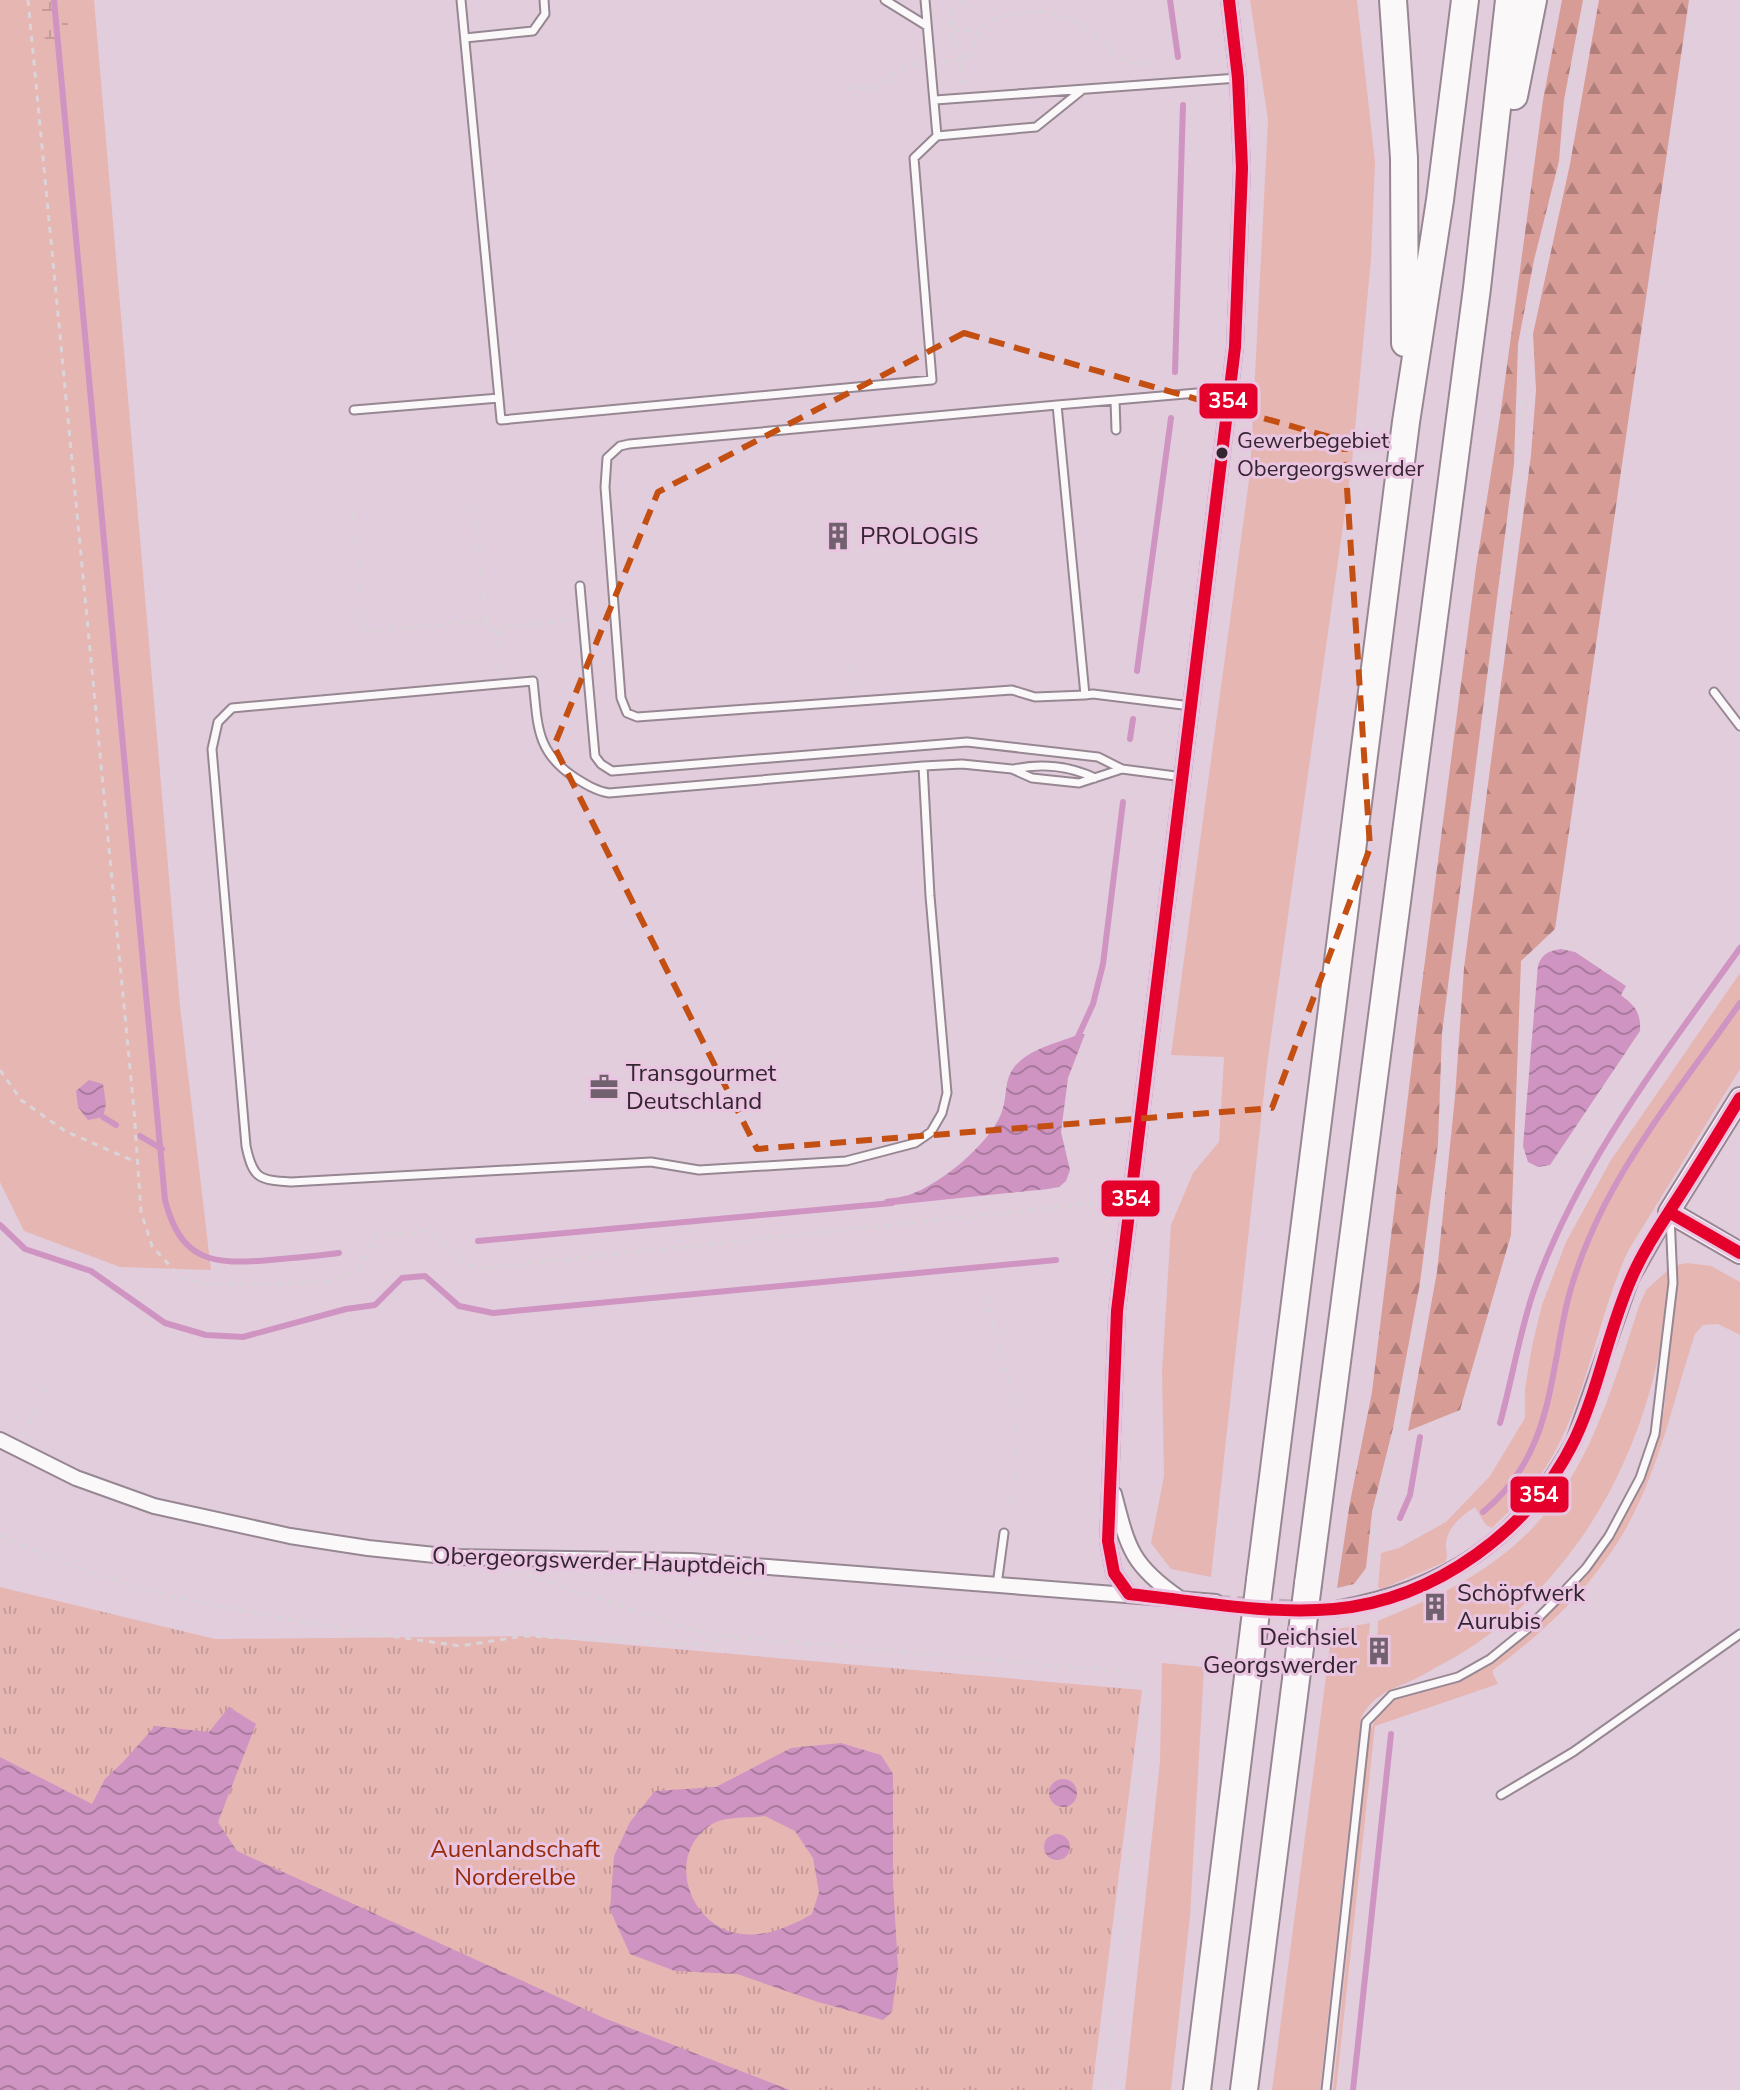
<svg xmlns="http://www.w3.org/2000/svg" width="1740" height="2090" font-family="'Nunito Sans',sans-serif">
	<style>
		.green { fill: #e6b6b3 }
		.forest { fill: url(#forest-firs) }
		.wetland { fill: url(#wetland-marsh) }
		.park { fill: url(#park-tufts) }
		.water { fill: url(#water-waves); fill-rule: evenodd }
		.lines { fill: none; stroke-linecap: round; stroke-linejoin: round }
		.stream { stroke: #cf94c2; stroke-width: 6 }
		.street-tunnel { stroke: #bfacba; stroke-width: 14; stroke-dasharray: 14 7; stroke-linecap: butt }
		.lane-casing { stroke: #968792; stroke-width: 11 }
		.street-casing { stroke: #968792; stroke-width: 18 }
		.secondary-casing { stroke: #968792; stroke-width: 24 }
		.highway-casing { stroke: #968792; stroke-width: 30 }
		.path { stroke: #dad4d9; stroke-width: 3; stroke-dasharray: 6 6; stroke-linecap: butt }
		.lane { stroke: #fbf8fa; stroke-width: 7 }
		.street { stroke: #fbf8fa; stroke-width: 14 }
		.secondary { stroke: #fbf8fa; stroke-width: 20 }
		.highway { stroke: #fbf8fa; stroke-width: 26 }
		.highway-bridge-casing { stroke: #968792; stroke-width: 30; stroke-linecap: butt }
		.highway-bridge { stroke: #fbf8fa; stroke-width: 26 }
		.bus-1-casing { stroke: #eac5e1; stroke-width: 18 }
		.bus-1 { stroke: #e4002b; stroke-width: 12 }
		.marked { fill: none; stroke: #c44f13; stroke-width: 6; stroke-dasharray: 16 10; stroke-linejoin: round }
		.bus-dot { fill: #342630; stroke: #eac5e1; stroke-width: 3 }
		.labels { text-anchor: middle; stroke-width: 6; stroke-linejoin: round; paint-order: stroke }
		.bus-label { font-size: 22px; fill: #342630; stroke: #eac5e1; text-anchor: start }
		.poi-label { font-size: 24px; fill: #342630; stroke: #eac5e1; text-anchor: start }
		.street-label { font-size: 24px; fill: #342630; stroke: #eac5e1 }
		.park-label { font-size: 24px; fill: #972a08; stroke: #eac5e1 }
		.line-badge { stroke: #eac5e1; stroke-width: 3 }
		.badge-label { font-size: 22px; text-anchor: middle; font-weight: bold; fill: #fff }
	</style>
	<defs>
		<pattern id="forest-firs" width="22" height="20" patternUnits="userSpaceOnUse" patternTransform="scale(2)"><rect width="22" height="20" fill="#d89c96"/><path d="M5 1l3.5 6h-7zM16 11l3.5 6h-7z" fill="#b07f7b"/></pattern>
		<pattern id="wetland-marsh" width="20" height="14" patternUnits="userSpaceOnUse" patternTransform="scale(2)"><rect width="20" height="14" fill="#e6b6b3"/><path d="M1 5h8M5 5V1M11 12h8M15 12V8" fill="none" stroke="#c69c9a"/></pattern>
		<pattern id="park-tufts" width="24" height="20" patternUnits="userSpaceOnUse" patternTransform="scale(2)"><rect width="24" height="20" fill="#e6b6b3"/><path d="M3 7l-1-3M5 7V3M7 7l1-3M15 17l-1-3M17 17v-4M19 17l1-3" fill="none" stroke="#c69c9a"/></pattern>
		<pattern id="water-waves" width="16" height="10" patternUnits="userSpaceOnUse" patternTransform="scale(2)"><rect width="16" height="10" fill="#cf94c2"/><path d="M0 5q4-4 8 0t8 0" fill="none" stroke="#a9799e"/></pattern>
	</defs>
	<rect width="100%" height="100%" fill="#e2cddd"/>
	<path class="green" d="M0,0H94L180,1006L211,1270L120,1267L24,1231L0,1182Z
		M1250,0H1357L1375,162L1371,259L1352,462L1267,1065L1211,1577L1171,1569L1151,1543L1164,1476L1162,1372L1171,1225L1193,1173L1219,1142L1224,1057L1171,1055L1250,473L1268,120Z
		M1740,973V1069L1628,1251C1594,1325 1586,1412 1538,1479C1525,1497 1508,1512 1492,1528L1486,1525L1475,1507C1463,1515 1448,1526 1446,1543C1445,1551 1449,1554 1445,1562L1381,1589L1378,1587L1381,1553L1399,1548L1446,1522L1490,1476L1525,1418V1389L1532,1346L1542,1305L1566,1242L1611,1160Z
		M1687,1263L1711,1266L1740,1282V1335L1718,1324L1703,1325L1695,1334C1673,1401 1658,1476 1621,1537C1588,1591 1544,1632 1493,1670V1674L1498,1684L1375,1726L1336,2090H1333L1369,1733L1378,1714L1396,1699L1458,1682L1499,1654L1601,1552L1625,1515L1654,1447L1664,1410L1678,1265Z
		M1668,1270C1672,1293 1665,1320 1661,1343C1640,1457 1582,1565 1487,1636C1466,1652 1442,1664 1419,1677C1394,1690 1376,1690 1361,1718L1320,2090H1272L1332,1630L1370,1623L1367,1656L1375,1661L1386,1658L1387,1645L1377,1644L1378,1621L1427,1600L1424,1612L1443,1617L1448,1602L1432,1598C1570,1532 1596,1440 1639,1306L1646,1290Z
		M1162,1663L1204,1667L1190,1916L1171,2090H1125L1160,1761Z"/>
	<path class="forest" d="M1562,0H1583L1564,100L1559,161L1534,260L1518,344L1514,464L1442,1033L1438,1143L1420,1283L1393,1428L1372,1512L1366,1568L1354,1584L1337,1588L1350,1502L1372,1392L1417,1022L1476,568L1501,410L1543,100Z
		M1599,0H1689L1555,929L1521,961L1511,1235L1460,1410L1408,1431L1437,1272L1455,1097L1464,968L1531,455L1536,390L1533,334L1570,164Z"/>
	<path class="wetland" d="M41,0H66L68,26L58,68L44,36Z"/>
	<path class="park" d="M0,1587L215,1639L527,1636L1142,1690L1092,2090H0Z"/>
	<path class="water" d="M1561,949L1575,952L1626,986L1621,995C1635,1006 1641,1012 1640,1031L1550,1165L1538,1167L1528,1162L1523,1146L1538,965C1543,953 1549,951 1561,949Z
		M1079,1034H1085L1068,1078L1061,1132L1070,1170L1066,1181L1059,1187L1048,1189L883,1206L885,1199C893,1198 902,1197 909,1195C941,1184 988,1145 1001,1114C1009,1095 1002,1078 1018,1063C1034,1047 1059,1043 1079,1034Z
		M89,1080L103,1084L106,1104L103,1117L88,1120L78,1107L76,1091Z
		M229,1707L256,1724L218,1822L237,1851L604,2018L790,2090H0V1757L92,1804L105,1779L124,1761L155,1726L209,1732Z
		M841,1743L881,1755L893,1774V1882L898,1969L892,2012L883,2020L818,2002L737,1974L675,1971L630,1954L610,1910L614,1856L630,1822L655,1791L716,1787L791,1748ZM765,1816L795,1831L813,1858L819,1892L812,1914C791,1926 767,1937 742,1934C688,1929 662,1850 716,1822C729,1816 751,1818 765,1816Z
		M1049 1793a14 14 0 1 1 28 0a14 14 0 1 1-28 0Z
		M1044 1847a13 13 0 1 1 26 0a13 13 0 1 1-26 0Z"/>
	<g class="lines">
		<path class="stream" d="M54,0L165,1200C181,1262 213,1265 270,1260C293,1258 316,1256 339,1253
			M1170,0L1178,57
			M1175,372L1183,105
			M1137,671L1171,418
			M1130,739L1133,719
			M1076,1041L1093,1004L1103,964L1123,802
			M103,1117L116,1125
			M140,1136L162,1149
			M0,1225L25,1249L91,1271L165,1323L206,1335L243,1337L346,1309L375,1305L402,1278L425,1276L459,1306L493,1313L1056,1260
			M478,1241L892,1203
			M1500,1423C1512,1380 1519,1335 1533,1293C1577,1166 1663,1056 1740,948
			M1483,1512C1551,1456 1549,1382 1567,1303C1575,1270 1589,1236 1604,1206C1641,1134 1694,1069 1740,1003
			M1400,1518L1410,1495L1420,1437
			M1353,2090L1391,1734"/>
		<path class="street-tunnel" d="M1216,1602L1335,1609"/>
		<defs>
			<path id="lane" d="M461,0L501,420L932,380L914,158L937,136L925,0
				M885,0L927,26
				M465,38L533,31L545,14L544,0
				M935,100L1238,78
				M937,136L1036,127L1082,90
				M1115,400L1116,430
				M1057,405L1197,393L1229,397
				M354,410L499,398
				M580,586L595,756L601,764L612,771L967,742L1098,757L1122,769L1183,777
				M1714,692L1740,726
				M1085,695L1057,405L629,444L620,446L607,458L605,487L621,698L627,713L637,717L1012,690L1035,697L1085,695L1093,694L1191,706
				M923,766L930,896L947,1093L942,1113L931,1132L915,1143L846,1161L699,1170L651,1162L291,1182C259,1180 253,1179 246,1146L212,749L218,722L232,708L533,681C538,724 535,751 574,777C585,784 596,791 609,793L923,766L962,764L1012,769L1032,778L1079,783L1122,769
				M1014,769C1041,763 1070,766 1095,778
				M997,1585L1004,1533
				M1501,1795L1573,1752L1740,1634
				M1326,2090L1366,1722L1392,1695L1458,1677L1490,1659L1527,1629L1556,1600L1586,1568L1609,1536L1640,1478L1655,1434L1673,1283L1670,1215"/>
			<path id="street" d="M0,1440L76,1478L154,1506L290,1536L368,1548L454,1557L691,1561L1216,1602
				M1114,1494C1128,1548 1131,1565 1179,1598
				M1129,1594L1114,1573L1108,1541L1117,1311L1235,347L1242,168L1238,78L1229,0
				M1335,1609C1444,1590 1521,1540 1574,1441L1631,1279L1669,1212"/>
			<path id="secondary" d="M1740,1098L1669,1212L1740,1253"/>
			<path id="highway" d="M1393,0L1404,158L1405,343
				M1514,96L1533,0
				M1260,1580L1406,422L1440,200L1465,0
				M1308,1584L1477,288L1509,0
				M1197,2090L1254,1628
				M1244,2090L1302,1632"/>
		</defs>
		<use href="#lane" class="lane-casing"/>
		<use href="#street" class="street-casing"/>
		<use href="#secondary" class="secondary-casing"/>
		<use href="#highway" class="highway-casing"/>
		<path class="path" d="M28,0L134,1110L141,1212L152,1246L181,1278L213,1285L334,1282L359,1268L377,1236L427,1231L476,1269L1097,1203L1113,1206
			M963,0L954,10L951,20L952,36L959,46L964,87
			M953,29L977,32
			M943,62C984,59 965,52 981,26C1011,8 1051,6 1082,25C1096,34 1112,55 1126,61C1133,64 1144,63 1151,64L1154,70
			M848,88C856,88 867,90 874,88C894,83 890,65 919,64
			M353,513L364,632L486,620L475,501
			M486,620L488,630L570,620
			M497,629L500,672
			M850,666L853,690
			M0,1070L21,1100L65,1131L136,1162
			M986,1297C999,1346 1016,1396 1017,1447C1018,1472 1011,1496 1006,1520
			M23,1435L50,1383
			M0,1535L65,1563L135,1587L174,1597L328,1627L460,1646L524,1636L709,1645L722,1638
			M527,1575L710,1635L1120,1671L1138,1680L1148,1694L1105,2090
			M1371,1583L1377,1512L1397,1430L1425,1282L1442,1142L1447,1034L1519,464L1522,392L1526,348L1540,261L1564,160L1569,102L1588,0
			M1371,1656L1375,1618"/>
		<use href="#lane" class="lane"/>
		<use href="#street" class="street"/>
		<use href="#secondary" class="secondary"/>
		<use href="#highway" class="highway"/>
		<defs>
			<path id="highway-bridge" d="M1254,1628L1260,1580
				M1302,1632L1308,1584"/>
		</defs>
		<use href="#highway-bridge" class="highway-bridge-casing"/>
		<use href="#highway-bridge" class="highway-bridge"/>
		<defs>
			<path id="bus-1" d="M1669,1212L1740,1253
				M1129,1594L1114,1573L1108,1541L1117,1311L1235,347L1242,168L1238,78L1229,0
				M1129,1594C1196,1601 1266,1615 1334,1609C1435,1600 1531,1530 1575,1439C1599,1388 1608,1331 1631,1279C1643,1251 1660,1226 1676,1201C1698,1167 1719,1132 1740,1098"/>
		</defs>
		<use href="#bus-1" class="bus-1-casing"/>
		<use href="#bus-1" class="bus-1"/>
	</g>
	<path class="marked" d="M964,333L1344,441L1370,848L1272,1108L757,1149L554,746L658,492Z"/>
	<defs>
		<symbol id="building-bare" viewBox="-9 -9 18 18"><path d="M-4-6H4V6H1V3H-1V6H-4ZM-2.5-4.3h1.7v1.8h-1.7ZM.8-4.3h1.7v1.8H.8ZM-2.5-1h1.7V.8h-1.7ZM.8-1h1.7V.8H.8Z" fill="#71606d" stroke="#eac5e1" stroke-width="2.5" paint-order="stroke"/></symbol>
		<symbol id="office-bare" viewBox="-9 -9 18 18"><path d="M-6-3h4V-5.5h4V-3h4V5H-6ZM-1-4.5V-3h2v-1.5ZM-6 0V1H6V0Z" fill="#71606d" stroke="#eac5e1" stroke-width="2.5" paint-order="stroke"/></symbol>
	</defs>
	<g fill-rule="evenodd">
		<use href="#building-bare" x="818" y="516" width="40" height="40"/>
		<use href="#office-bare" x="584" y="1067" width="40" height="40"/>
		<use href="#building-bare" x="1415" y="1587" width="40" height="40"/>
		<use href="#building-bare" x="1359" y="1631" width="40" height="40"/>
	</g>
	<circle class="bus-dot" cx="1222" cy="453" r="7"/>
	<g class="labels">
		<g class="bus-label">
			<text x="1237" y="448">Gewerbegebiet<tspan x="1237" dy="28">Obergeorgswerder</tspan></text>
		</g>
		<g class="poi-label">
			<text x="860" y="544">PROLOGIS</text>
			<text x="626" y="1081">Transgourmet<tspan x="626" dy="28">Deutschland</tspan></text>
			<text x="1457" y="1601">Schöpfwerk<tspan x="1457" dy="28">Aurubis</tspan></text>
			<text x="1357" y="1645" text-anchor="end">Deichsiel<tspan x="1357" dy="28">Georgswerder</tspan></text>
		</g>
		<g class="street-label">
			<text transform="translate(599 1561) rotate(2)" y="8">Obergeorgswerder Hauptdeich</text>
		</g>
		<g class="park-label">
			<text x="515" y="1857">Auenlandschaft<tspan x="515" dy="28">Norderelbe</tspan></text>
		</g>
	</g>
	<g class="line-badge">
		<rect x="1198" y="382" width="61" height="38" rx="8" fill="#e4002b"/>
		<rect x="1100" y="1179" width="61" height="39" rx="8" fill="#e4002b"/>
		<rect x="1509" y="1475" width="61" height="39" rx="8" fill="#e4002b"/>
	</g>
	<g class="badge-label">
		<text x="1228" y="408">354</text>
		<text x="1131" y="1206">354</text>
		<text x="1539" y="1502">354</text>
	</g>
</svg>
